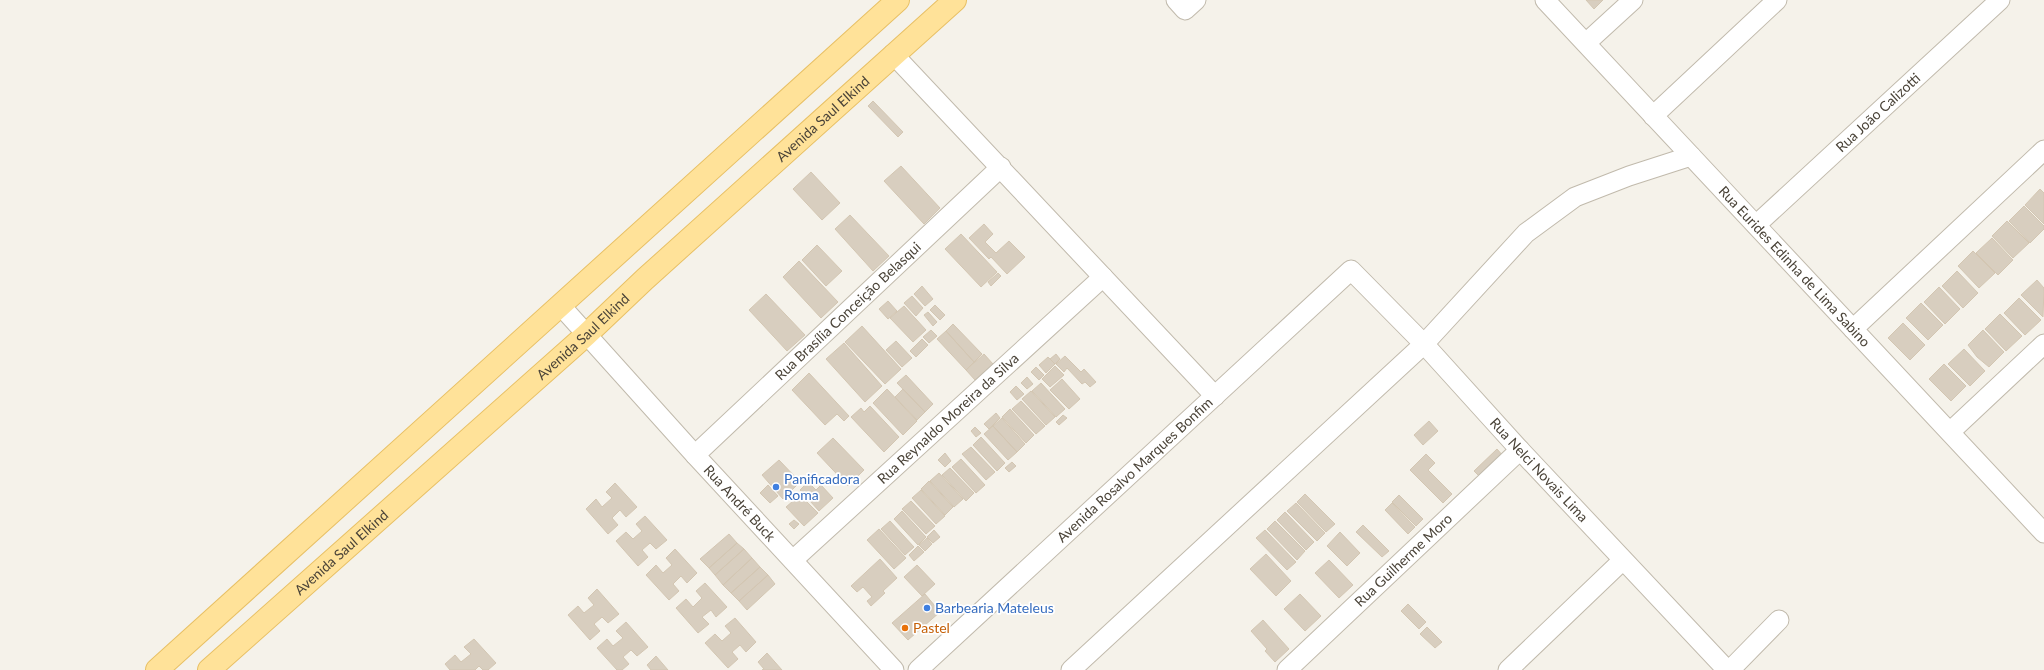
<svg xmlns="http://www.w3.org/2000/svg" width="2044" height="670" font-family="Lato,sans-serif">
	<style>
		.building { fill: #d8cebf; stroke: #d3c6b2 }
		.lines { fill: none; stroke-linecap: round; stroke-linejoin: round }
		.minor-casing { stroke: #c1baac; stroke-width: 21 }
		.major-casing { stroke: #e8c065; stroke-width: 24 }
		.minor { stroke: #fff; stroke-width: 19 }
		.major { stroke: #ffe299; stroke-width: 22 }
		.shop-dot { fill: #3f7fe0; stroke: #fff; stroke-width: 1.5 }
		.food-dot { fill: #e8710a; stroke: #fff; stroke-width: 1.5 }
		.labels { text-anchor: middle; stroke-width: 3.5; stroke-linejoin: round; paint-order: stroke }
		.street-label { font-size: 14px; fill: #4a4338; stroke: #fff }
		.shop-label { font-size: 14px; fill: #366cbe; stroke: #fff; text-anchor: start }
		.food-label { font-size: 14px; fill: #c56008; stroke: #fff; text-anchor: start }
	</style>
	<rect width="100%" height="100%" fill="#f5f2ea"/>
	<path class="building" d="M1586,0H1603L1594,9Z
		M873,101L903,132L898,137L868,106Z
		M901,166L940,208L924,224L884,181Z
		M811,172L840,203L822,220L793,189Z
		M2040,189L2044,193V224L2025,205Z
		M2024,206L2044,226V229L2030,243L2009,221Z
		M850,215L889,256L873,271L835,229Z
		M2007,221L2029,243L2013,258L1992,236Z
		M984,224L993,234L985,242L996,253L1009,241L1025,257L1007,274L991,257L989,259L969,238Z
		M961,234L997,272L981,287L945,249Z
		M1992,238L2013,260L1998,275L1976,253Z
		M817,245L842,271L826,286L802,260Z
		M1973,251L1995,273L1979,288L1958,266Z
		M799,261L838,302L821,318L783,277Z
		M1957,271L1978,293L1963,308L1942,286Z
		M998,273L1001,276L991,286L988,282Z
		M2037,280L2044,288L2043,317L2021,295Z
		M922,286L933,299L925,306L914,294Z
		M1939,287L1960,309L1945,324L1924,302Z
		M766,294L805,335L787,351L749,310Z
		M912,296L923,308L916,316L904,303Z
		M2019,298L2041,320L2025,335L2004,313Z
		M888,301L897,311L888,319L879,309Z
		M1921,303L1943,325L1928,340L1906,318Z
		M935,305L945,315L940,320L930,310Z
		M904,306L926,330L913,342L890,318Z
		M928,312L937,322L933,326L924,315Z
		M2000,314L2022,336L2006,351L1985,329Z
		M1903,323L1925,345L1910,360L1888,338Z
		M953,324L982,354L974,362L946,331Z
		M862,326L901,369L885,384L845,342Z
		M931,330L937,336L929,343L923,337Z
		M1983,330L2004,352L1989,367L1977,357L1968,345Z
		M946,331L974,362L966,370L937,339Z
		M922,339L928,345L916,357L910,351Z
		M896,341L912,358L902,367L886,350Z
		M844,343L882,386L865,402L826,359Z
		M1964,349L1985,371L1970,386L1948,364Z
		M984,354L993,364L975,380L966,370Z
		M1056,354L1060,359L1055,364L1050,359Z
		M1065,356L1081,372L1084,369L1096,382L1090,387L1085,382L1082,384L1067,368L1064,372L1056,364Z
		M1048,357L1055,364L1046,373L1039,365Z
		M1944,364L1966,386L1951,401L1929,379Z
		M1055,366L1064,375L1050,387L1042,379Z
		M1036,367L1044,375L1039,380L1031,372Z
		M809,373L849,416L844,421L837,414L825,425L792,390Z
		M906,375L933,404L925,412L897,383Z
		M1027,377L1033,384L1027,389L1021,383Z
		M1062,379L1080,399L1069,409L1050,390Z
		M1041,383L1065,409L1056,417L1032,391Z
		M1016,386L1024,394L1017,400L1010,392Z
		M887,389L917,421L903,435L873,403Z
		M903,389L925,412L917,420L895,397Z
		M1031,391L1055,417L1046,425L1022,399Z
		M1021,401L1045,426L1036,434L1012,409Z
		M870,406L899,437L884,452L851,417L861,408L864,412Z
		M1010,409L1034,435L1026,443L1002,417Z
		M996,413L1000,418L989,429L984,424Z
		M1063,415L1067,418L1059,425L1056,422Z
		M1002,418L1025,444L1017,452L993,426Z
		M1429,421L1438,431L1423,445L1414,435Z
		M993,426L1017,452L1008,460L984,434Z
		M975,427L981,433L976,437L971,431Z
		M981,437L1005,463L997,471L973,445Z
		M833,438L864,470L848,486L817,453Z
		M971,447L995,472L986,480L962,454Z
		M1497,449L1504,457L1481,478L1474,471Z
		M945,453L951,461L945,467L938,460Z
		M1426,454L1435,463L1428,470L1452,494L1443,503L1410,470Z
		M961,459L985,485L976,493L952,467Z
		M779,460L800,482L783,499L762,475Z
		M1012,462L1016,466L1009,472L1005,468Z
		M950,468L974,493L966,501L942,475Z
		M939,473L963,499L954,507L930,481Z
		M929,481L953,507L945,515L921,489Z
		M808,482L816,490L821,485L833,498L819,511L800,490Z
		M615,483L637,507L626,517L620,510L612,518L618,525L608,534L586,509L596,499L602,507L612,498L606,492Z
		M768,485L778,496L770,503L760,493Z
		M921,490L945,516L936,524L912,498Z
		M1305,494L1335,524L1326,532L1297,502Z
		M800,495L818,513L804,526L786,507Z
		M1399,495L1423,519L1416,526L1392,502Z
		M911,501L935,526L926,534L902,509Z
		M1296,503L1325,533L1317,541L1287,511Z
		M1392,503L1415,527L1408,534L1385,510Z
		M902,511L926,537L918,545L894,519Z
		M1285,512L1314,542L1306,550L1277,520Z
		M645,516L667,540L656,549L650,543L642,550L648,557L638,566L616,541L626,532L633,539L642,531L636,524Z
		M794,520L799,524L794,529L789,524Z
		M890,521L914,547L905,555L881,529Z
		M1275,521L1305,551L1297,560L1267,529Z
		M1363,525L1389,551L1382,557L1356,532Z
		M879,529L906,558L894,569L867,540Z
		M934,530L940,537L933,543L927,537Z
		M1265,530L1296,562L1287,570L1256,538Z
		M1340,532L1360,553L1347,566L1327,546Z
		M729,534L737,543L709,568L700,559Z
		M927,538L932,544L925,551L919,545Z
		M737,543L744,549L715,575L709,568Z
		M918,546L924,552L914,561L909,555Z
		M675,549L697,573L687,583L681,576L673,584L679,591L669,600L646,575L656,565L663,573L672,565L666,558Z
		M744,549L752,558L723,585L715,575Z
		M1266,554L1291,581L1276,596L1250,569Z
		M752,558L760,567L731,593L723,585Z
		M880,559L897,578L883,591L885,593L871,606L867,601L872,597L863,587L857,592L851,586Z
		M1329,560L1353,585L1339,598L1315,573Z
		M917,565L935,584L922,596L904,577Z
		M760,567L768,575L739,601L731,593Z
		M768,575L775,584L747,610L739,601Z
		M705,583L727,607L716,617L711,610L702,617L709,624L698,633L676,608L686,599L693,607L702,598L696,591Z
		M597,589L619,614L608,623L602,617L594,624L600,631L590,640L568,615L578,606L584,613L594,605L588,598Z
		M925,594L940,612L908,640L892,623Z
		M1300,594L1321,616L1305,631L1284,609Z
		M1408,604L1426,622L1419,629L1401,611Z
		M735,618L756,642L746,652L740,645L732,652L738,659L728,668L705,643L715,634L722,641L731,633L725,626Z
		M1263,620L1289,649L1275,662L1265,651L1267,649L1251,631Z
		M626,622L648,647L637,656L631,650L623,657L629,664L622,670H617L597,648L607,639L613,646L623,638L616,631Z
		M1427,627L1442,642L1435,648L1420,634Z
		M474,639L496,663L488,670H483L479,666L475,670H450L445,664L455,655L461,662L471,654L464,647Z
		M767,653L782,670H762L764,669L758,662Z
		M656,656L668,670H651L647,665Z"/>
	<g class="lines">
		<defs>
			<g id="minor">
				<path d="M1176,0L1185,10L1196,0"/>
				<path id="s1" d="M1545,0L2044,533"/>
				<path d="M1586,43L1633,0"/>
				<path d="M893,54L1215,396"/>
				<path d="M1653,116L1777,0"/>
				<path id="s2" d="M1756,225L2000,0"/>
				<path id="s3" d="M561,306L695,455L894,670"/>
				<path d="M1853,329L2044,150"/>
				<path d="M1950,432L2044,344"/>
				<path id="s4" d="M695,455L1001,167"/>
				<path id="s5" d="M793,560L1103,277"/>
				<path id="s6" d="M918,670L1351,270L1424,344L1520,450L1727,670"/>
				<path d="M1071,670L1424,344L1526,233L1575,197L1629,176L1691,156"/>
				<path id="s7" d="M1287,670L1520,450"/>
				<path d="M1508,670L1623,560"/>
				<path d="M1730,670L1779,620"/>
			</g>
			<g id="major">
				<path d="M157,670L898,0"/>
				<path id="s8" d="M209,670L586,335L645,279L955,0"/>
			</g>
		</defs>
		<use href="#minor" class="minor-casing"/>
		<use href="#major" class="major-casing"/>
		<use href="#minor" class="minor"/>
		<use href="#major" class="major"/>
	</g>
	<g class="shop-dot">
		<circle cx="776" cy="487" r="4"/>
		<circle cx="927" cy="608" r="4"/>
	</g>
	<circle class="food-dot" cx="905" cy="628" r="4"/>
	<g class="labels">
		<g class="street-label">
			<text dy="5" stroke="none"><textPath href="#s2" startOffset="166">Rua João Calizotti</textPath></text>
			<text dy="5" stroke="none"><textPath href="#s8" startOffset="825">Avenida Saul Elkind</textPath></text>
			<text dy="5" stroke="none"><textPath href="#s1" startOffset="365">Rua Eurides Edinha de Lima Sabino</textPath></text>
			<text dy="5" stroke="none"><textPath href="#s4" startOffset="210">Rua Brasília Conceição Belasqui</textPath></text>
			<text dy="5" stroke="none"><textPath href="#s8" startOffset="501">Avenida Saul Elkind</textPath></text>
			<text dy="5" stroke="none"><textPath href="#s5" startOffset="210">Rua Reynaldo Moreira da Silva</textPath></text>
			<text dy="5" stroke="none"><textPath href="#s6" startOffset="295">Avenida Rosalvo Marques Bonfim</textPath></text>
			<text dy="5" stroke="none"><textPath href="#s6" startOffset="864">Rua Nelci Novais Lima</textPath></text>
			<text dy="5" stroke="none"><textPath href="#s3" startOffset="266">Rua André Buck</textPath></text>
			<text dy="5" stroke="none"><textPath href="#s8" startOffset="177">Avenida Saul Elkind</textPath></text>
			<text dy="5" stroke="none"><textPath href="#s7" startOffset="160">Rua Guilherme Moro</textPath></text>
		</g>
		<g class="shop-label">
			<text x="784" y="484">Panificadora<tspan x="784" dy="16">Roma</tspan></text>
			<text x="935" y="613">Barbearia Mateleus</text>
		</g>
		<g class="food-label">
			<text x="913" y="633">Pastel</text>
		</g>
	</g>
</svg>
